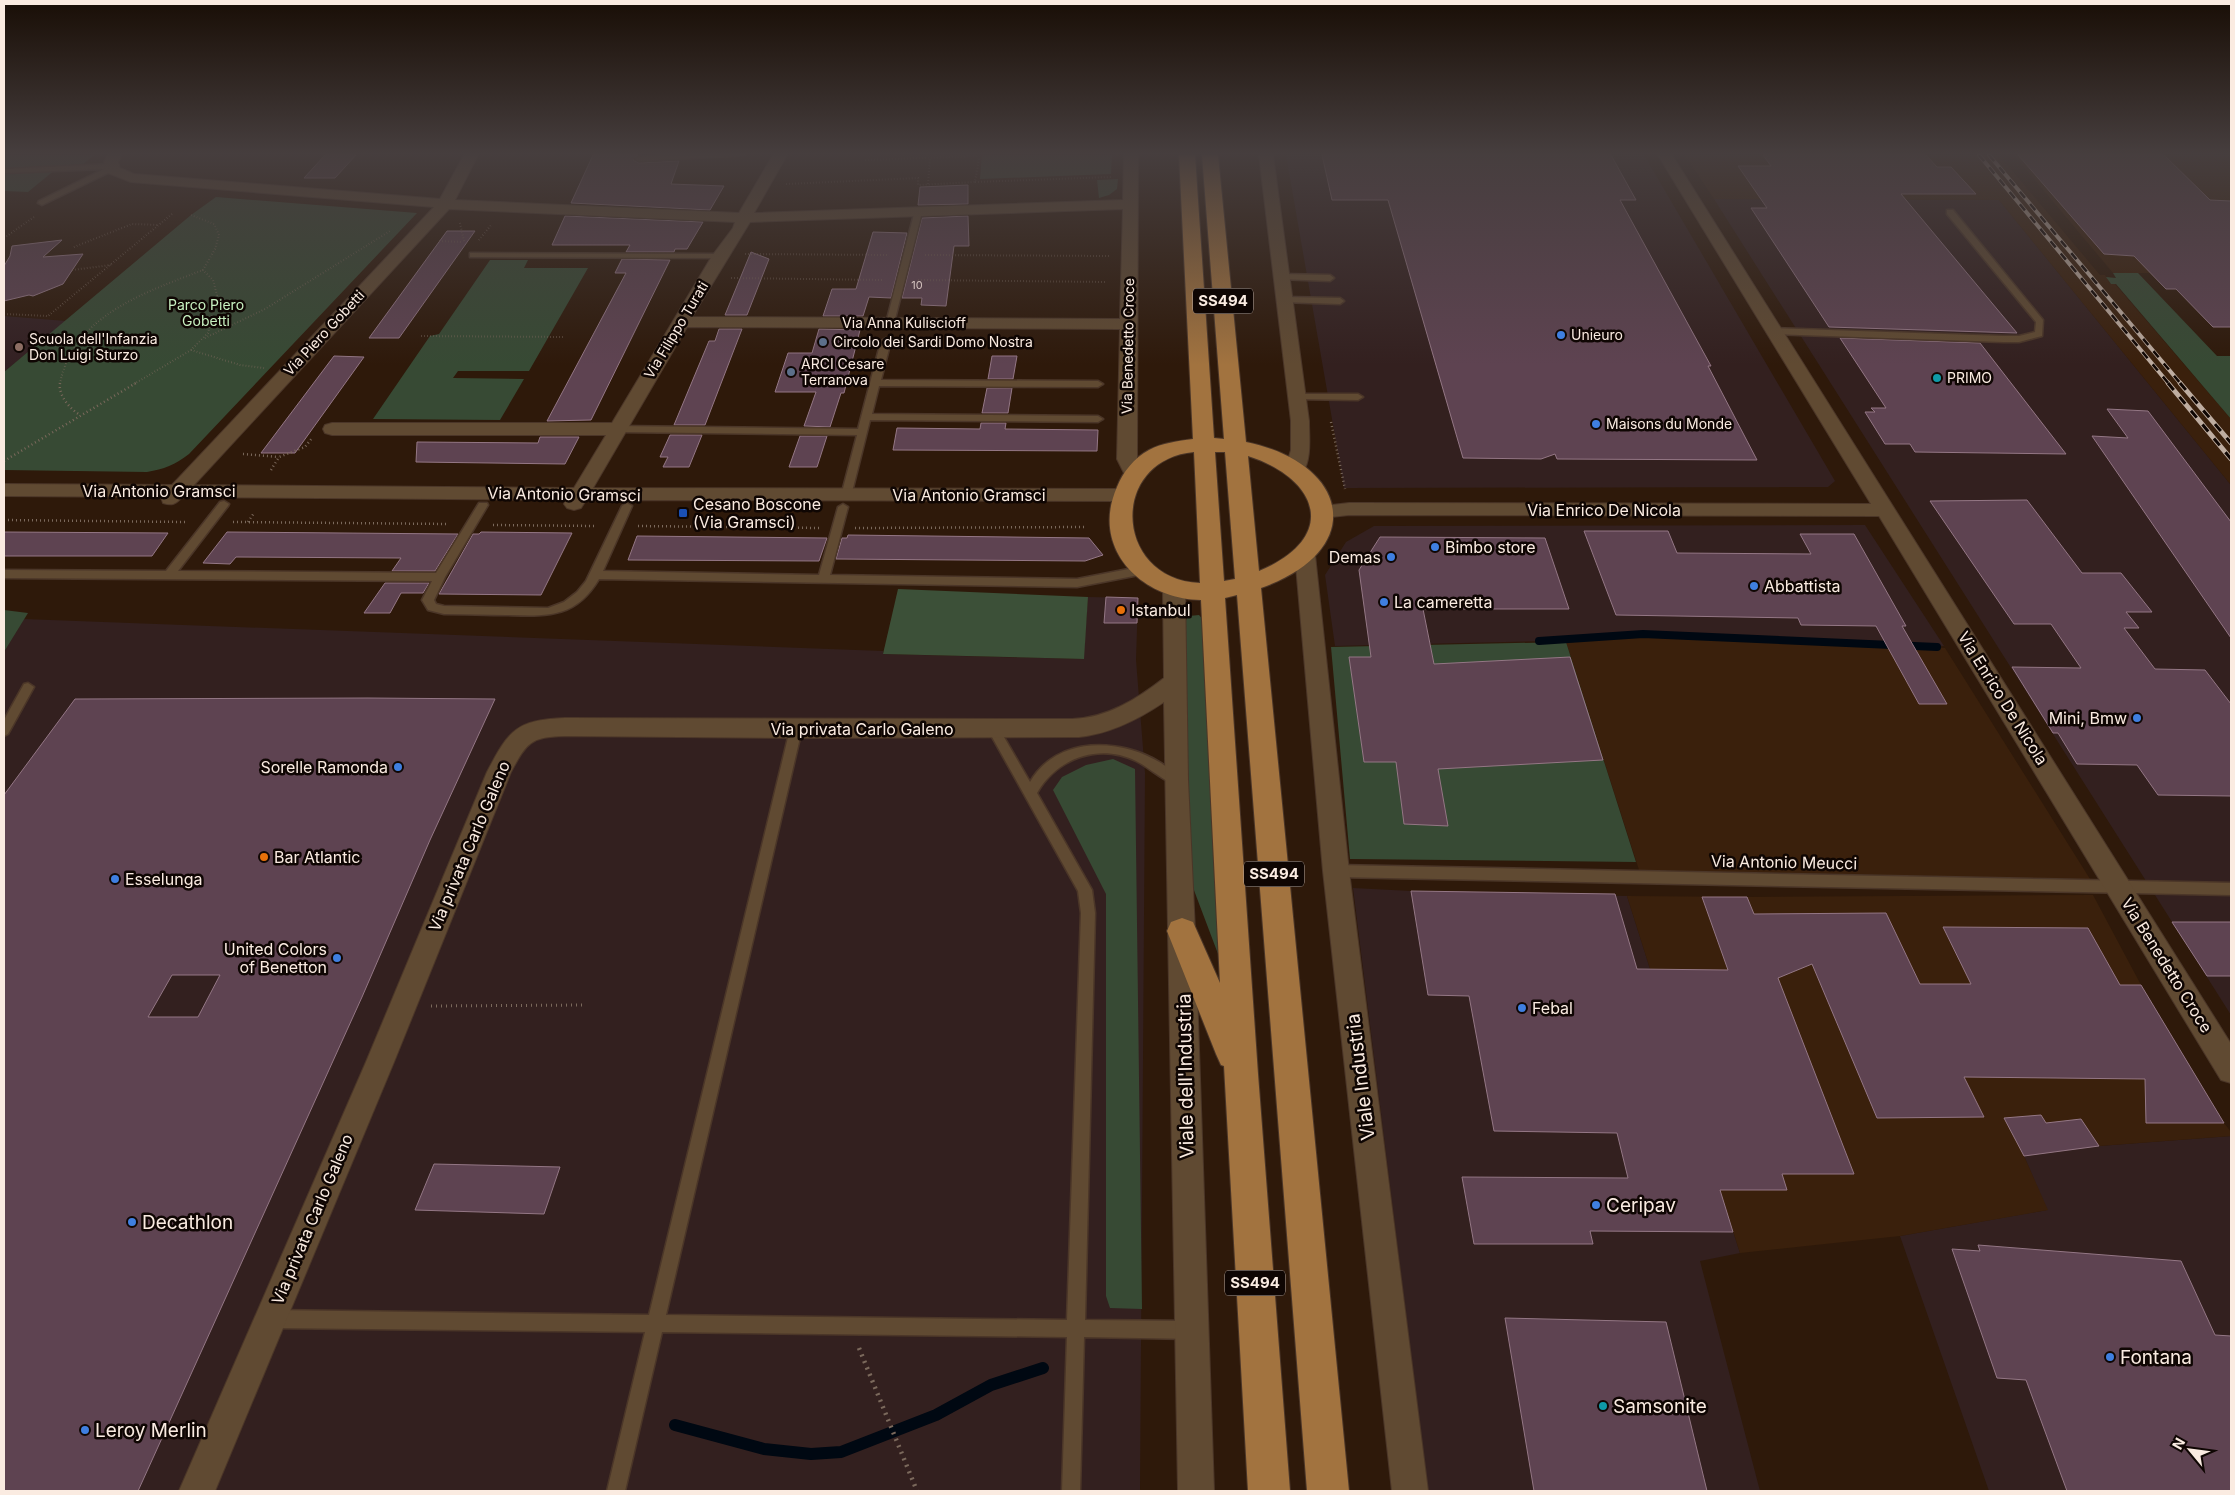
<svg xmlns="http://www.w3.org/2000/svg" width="2235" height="1495" font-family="Inter,sans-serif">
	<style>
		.commercial { fill: #33201f }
		.built { fill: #3a200c }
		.education { fill: #332022 }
		.green { fill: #374a34 }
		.forest { fill: #3c5038 }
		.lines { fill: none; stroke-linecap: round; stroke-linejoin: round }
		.stream-far1 { stroke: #000812; stroke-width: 8 }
		.stream { stroke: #000812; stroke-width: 12 }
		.building { fill: #5e4351; stroke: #947785; fill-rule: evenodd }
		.service-casing { stroke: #4b3628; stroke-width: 3 }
		.minor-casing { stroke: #4b3628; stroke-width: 2 }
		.primary-casing { stroke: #4b3628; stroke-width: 2 }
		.path-far3 { stroke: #7b695c; stroke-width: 2; stroke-dasharray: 0.5 2.5; stroke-linecap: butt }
		.path-far2 { stroke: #7b695c; stroke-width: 2.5; stroke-dasharray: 1 3; stroke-linecap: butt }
		.path-far1 { stroke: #7b695c; stroke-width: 3; stroke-dasharray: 1 4; stroke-linecap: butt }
		.path { stroke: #7b695c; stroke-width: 4.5; stroke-dasharray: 2 5; stroke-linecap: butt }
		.service { fill: #604a32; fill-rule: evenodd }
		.minor { fill: #604a32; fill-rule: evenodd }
		.primary { fill: #a2733f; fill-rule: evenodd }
		.rail-far1-casing { stroke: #beada1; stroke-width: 4 }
		.rail-casing { stroke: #beada1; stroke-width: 5 }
		.rail-far1 { stroke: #0f0603; stroke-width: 2.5; stroke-dasharray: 8; stroke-linecap: butt }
		.rail { stroke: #0f0603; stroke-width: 3; stroke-dasharray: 9; stroke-linecap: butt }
		.shop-dot { fill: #3f7fe0; stroke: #0f0603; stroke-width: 2 }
		.service-dot { fill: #5c6f8a; stroke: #0f0603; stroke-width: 2 }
		.education-dot { fill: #8d6e63; stroke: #0f0603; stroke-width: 2 }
		.culture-dot { fill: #0f9aa8; stroke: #0f0603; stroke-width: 2 }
		.transit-dot { fill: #1a4fb4; stroke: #0f0603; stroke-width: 2 }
		.food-dot { fill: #e8710a; stroke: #0f0603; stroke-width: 2 }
		.labels { text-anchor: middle; stroke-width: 5; stroke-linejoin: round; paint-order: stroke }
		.far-number-label { font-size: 11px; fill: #d3c1bd }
		.far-park-label { font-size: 14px; fill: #c8f1c1; stroke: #0f0603 }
		.far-street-label { font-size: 14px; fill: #faebe1; stroke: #0f0603 }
		.far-poi-label { font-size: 14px; fill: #faebe1; stroke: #0f0603; text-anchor: start }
		.shield { fill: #0f0603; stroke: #b4a69e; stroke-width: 1 }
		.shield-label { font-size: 15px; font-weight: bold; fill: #faebe1 }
		.street-label { font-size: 16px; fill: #faebe1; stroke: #0f0603 }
		.poi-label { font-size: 16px; fill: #faebe1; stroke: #0f0603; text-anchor: start }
		.near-street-label { font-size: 19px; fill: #faebe1; stroke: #0f0603 }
		.near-poi-label { font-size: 19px; fill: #faebe1; stroke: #0f0603; text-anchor: start }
	</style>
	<rect width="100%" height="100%" fill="#2e190a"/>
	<path class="commercial" d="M1286,155H1644L1835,481L1828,487L1344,488Z
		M1714,199L1999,200L2231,485V1015Z
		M1865,525L1944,646L1642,633L1548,641L1335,646L1325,575L1346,542L1374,526Z
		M1088,597L1138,598L1136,660L1145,773L1140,1491H4V652L24,619L883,651V654L1083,659Z
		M1353,888L1411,891L1627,896L1740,1253L1700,1261L1760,1491H1428Z
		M2231,1136V1491H1989L1900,1236L2047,1210L2024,1156L2099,1146Z"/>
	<path class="built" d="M1685,155H1999L2100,275H2105L2111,284H2115L2231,419V485L1999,200L1714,199Z
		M2014,155H2231V273H2113Z
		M1644,636L1945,648L2090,879L1639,870L1566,642Z
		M2093,895L2141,985L2224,1123L2231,1132V1136L2099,1146L2024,1156L2048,1210L1900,1236L1740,1253L1627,896L1747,897Z"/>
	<path class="education" d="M4,316L66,321L4,372Z"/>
	<path class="green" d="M4,155H94L81,166L56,169L28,192L4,191Z
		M982,155H1112L1111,174L980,179Z
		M1118,179L1117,189L1109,195L1099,198L1097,180Z
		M216,197L417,213L189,454C175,465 164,469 147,472L4,470V372L191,215Z
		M490,260H528L524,268H588L529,371H458L453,378L524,379L500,420L373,419L430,336L439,334Z
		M2113,273H2138L2217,356H2231V419L2116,284H2111L2106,277L2116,278Z
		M4,610L28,613L4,652Z
		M1199,615L1206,623L1226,975L1192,885L1183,624L1189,616Z
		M1566,642L1636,862L1350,859L1331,647Z
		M1113,759L1135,769L1142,1309L1110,1308L1106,1296V894L1053,790L1062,777L1086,765Z"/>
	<path class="forest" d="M898,589L1088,597L1084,659L883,654Z"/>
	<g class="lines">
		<path class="stream-far1" d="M1539,641L1643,634L1937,647"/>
		<path class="stream" d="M675,1425L764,1449L811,1454L841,1452L936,1415L991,1385L1043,1368"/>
	</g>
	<path class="building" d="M325,155H356L335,178H304Z
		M593,155H638L633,160L639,163L679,161L671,184L724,186L710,210L571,203Z
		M1322,155H1611L1636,200H1620L1711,366H1708L1757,460L1557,459L1555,454L1541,459L1463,458L1388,200H1332Z
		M1763,155H1926L1937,167H1951L1976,194H1901L2017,333L1829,327L1751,208H1767L1738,166H1771Z
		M2018,155H2164L2210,200L2231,201V327H2213L2176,289H2166L2134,256L2104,254Z
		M968,185V204L918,205L920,187Z
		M565,216L703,222L687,249H675L674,252H626L630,245H552Z
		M968,216L969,246H954L946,306L921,305L922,298H902L922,218Z
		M447,231H475L399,338H369Z
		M873,232L907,233L891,298L869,297L863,316H823L832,289H856Z
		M62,240L43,257L83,254L63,284L33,296L29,295L4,301V266L10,256L12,246Z
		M751,252L769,259L747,315H725Z
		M622,259L670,260L591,420L547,421L626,273H615Z
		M719,329H742L705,425H674L709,341H715Z
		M819,329L860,330L844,393H841L830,427L804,426L816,392H775L788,353H812Z
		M1840,338L1980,343L2066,454L1915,452L1910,444H1885L1865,412H1875L1871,408H1886Z
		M334,356L364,357L295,453H261Z
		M992,356H1017L1013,379H988Z
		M987,388H1012L1008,413H982Z
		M2107,409L2148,411L2231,522V638L2092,436L2128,438Z
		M981,423H1006L1005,429L1098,430L1097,451L893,450L897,428L980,429Z
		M670,435H702L689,467H663L668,457H660Z
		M800,436H827L817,467H789Z
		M540,437H579L565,464L416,462L417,442L538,443Z
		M2027,500L2082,573H2121L2152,612H2126L2139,628H2124L2155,669L2205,670L2231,704V796L2158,795L2137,765L2077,764L2058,733H2053L2012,667L2081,668L2051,624H2014L1930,501Z
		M1584,531H1668L1677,553L1811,554L1800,534H1854L1906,626H1902L1947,704H1919L1876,626L1801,625L1798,618L1616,615Z
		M4,532L168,533L152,556H4Z
		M227,532L458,534L435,571H392L401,558L236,557L230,564L203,563Z
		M481,532L572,533L541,595L439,594L473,534H479Z
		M848,535L1089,538L1103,555L1085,561L836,559L842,538H847Z
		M637,536L827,538L819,561L628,560Z
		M1380,537L1545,538L1569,609H1423L1434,664L1570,657L1603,760L1438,769L1448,826L1404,824L1396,762H1364L1349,657H1371L1359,570Z
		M385,583H429L423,593H401L390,613H364Z
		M1106,597L1138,598L1137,623H1104Z
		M368,698L495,699L430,840L362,997L138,1491H4V795L75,699ZM172,975H220L198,1017H148Z
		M1411,891L1615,894L1637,969L1728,970L1702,897H1747L1754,914L1886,913L1920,984H1971L1943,927L2088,928L2120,985H2141L2224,1123H2146L2145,1079L1964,1077L1984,1117L1877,1118L1812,964L1778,978L1854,1174H1782L1787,1190H1720L1733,1232L1590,1231L1593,1244H1474L1462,1177L1628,1178L1617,1133L1494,1131L1469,996L1428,995Z
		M2172,922H2231V976H2207Z
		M2041,1115L2046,1123L2081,1119L2099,1146L2024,1156L2004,1118Z
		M434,1164L560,1167L544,1214L415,1210Z
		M1978,1245L2181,1261L2215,1335L2231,1336V1491H2067L2026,1380L1997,1378L1952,1249L1980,1251Z
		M1505,1318L1666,1322L1707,1491H1534Z"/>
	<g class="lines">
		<defs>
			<path id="service" d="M672,155H745L639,161L635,159L639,157Z
				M111,164L115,166L112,171L42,205L38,203L39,201L104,169L4,173V169Z
				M915,210L922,212L894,323L890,326L886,323Z
				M1947,210H1953L2043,320L2042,336L2019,342H2003L1774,334L1770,331L1774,328L2003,336H2019L2035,332L2036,322L1947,214Z
				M470,253L720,254L724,256L720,258L473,257H470Z
				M1282,274L1330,275L1334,278L1330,281L1279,279L1278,277Z
				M1284,297L1340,298L1344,301L1340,304L1281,302L1280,300Z
				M886,338L891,341L881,380L1098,381L1103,384L1098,387L879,386L872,414L1098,416L1103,419L1098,422L870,420L851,496L846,499L841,496L857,435L617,432L612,429L617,426L858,429L881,341Z
				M1297,394H1358L1363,397L1358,400L1294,399L1292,397Z
				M224,501L229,504L228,506L178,571L436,573L479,503H487L488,505L445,577L434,600L436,604L444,606L548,608L564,602L577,592L586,581L622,506L627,503L632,506L603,571L819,575L838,507L843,504L848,507L830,575L1077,579L1144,566L1149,570L1144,574L1077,587L599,579C575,619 547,616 506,615C485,615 465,614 444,614L428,610L422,600L432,581L4,578V570L166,571L220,502Z
				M28,683L34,687L8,734L4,736V720L24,684Z
				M993,723L997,725L1030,782C1057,735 1121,738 1161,763C1168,768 1179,773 1182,780L1181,784L1176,785C1162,780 1150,768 1136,761C1099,743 1057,758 1037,793L1092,890L1095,913L1085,1320L1192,1321L1198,1324L1201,1330L1198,1336L1192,1339L1084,1337L1080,1491H1062L1067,1337L662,1332L625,1491H607L645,1332L269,1328L263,1325L260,1319L263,1313L269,1310L649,1315L790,729L796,724L802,729L666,1315L1067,1320L1081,913L1078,891L987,728Z
				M1336,865L2231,883V895L1336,877L1331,875L1329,871L1331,867Z"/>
			<path id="minor" d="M108,155H122L118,162L120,168L134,174L440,199L464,155H478L455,200L739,213L773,155H787L754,213L1123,200L1124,155H1138L1137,459L1144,475L1141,479L1134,481L1127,479L1117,459L1120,329L687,327L593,488L1124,489L1131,491L1134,495L1131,499L1124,501L586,500L581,508L574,510L567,508L564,504L566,500L182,497C176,504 172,506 163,503L161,497L4,496V484L172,485L434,207L131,182L108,173L104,162ZM449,209L735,222L733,228L712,256L612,423H332L325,425L323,429L325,433L332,435H606L574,488L194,485ZM1123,209L1120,319L692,317L750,222Z
				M1259,155H1273L1309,421C1309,438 1312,459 1302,474L1295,476L1288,474L1285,470L1291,450V421Z
				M1658,155H1672L2231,1044V1083L2221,1080L1879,516L1349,515L1322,518L1315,517L1312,512L1315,507L1349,503L1871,504Z
				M1305,548L1312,550L1315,555L1349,871L1428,1491H1392L1323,871L1295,555L1298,550Z
				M1174,582L1181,584L1185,589L1188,780L1195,931L1214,1491H1178L1164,702C1139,719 1110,734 1079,737L796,738L565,736C531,737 527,742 511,772L394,1062L215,1491H179L366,1062L487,772C509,730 516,720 565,718L1072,719C1107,718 1137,699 1164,678L1163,589L1167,584Z"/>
			<path id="primary" d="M1179,155H1195L1214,438L1224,439L1202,155H1218L1246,442C1349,463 1369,550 1261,588L1349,1491H1307L1237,595L1225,598L1258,1074L1290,1491H1248L1224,1066L1221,1065L1216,1054L1167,931L1171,922L1182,918L1193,922L1220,983L1201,600C1141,599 1090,548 1117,487C1123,472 1134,458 1149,450C1162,443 1178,441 1193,439ZM1194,452L1200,583C1114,580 1108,460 1194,452ZM1215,452H1225L1235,579L1224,581ZM1248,456C1320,479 1339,538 1259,571Z"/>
		</defs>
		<use href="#service" class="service-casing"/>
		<use href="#minor" class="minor-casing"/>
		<use href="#primary" class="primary-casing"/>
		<path class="path-far3" d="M865,160L979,156
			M975,182L1111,177
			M786,184L918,178V185L975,182L979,158
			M928,184L930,158
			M460,223L464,241
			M4,238L34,217
			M479,240L491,225
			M439,241L462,242
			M74,247L132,224L159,225
			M745,254L889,255
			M925,255L1109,256
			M72,270L111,265
			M731,278L882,280
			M918,280L1107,282
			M4,314L48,316L172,214
			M421,336L563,337
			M205,338L265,309L390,231
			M191,350L240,365L264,368
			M60,384C72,316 146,292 203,270
			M134,384L191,350L208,333L217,295L213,280L203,270L215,249L219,235L214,224L191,215"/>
		<path class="path-far2" d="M60,383C58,395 70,409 80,415
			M1331,422L1345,489
			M243,454L279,457
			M4,461L136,383
			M271,470L279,457L305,447L312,438
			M4,520L186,522
			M233,522L449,524
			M248,522L254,513
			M493,525L596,526
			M638,526L819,528
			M855,528L1087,527"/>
		<path class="path-far1" d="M431,1006L586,1005"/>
		<path class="path" d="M859,1348L917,1491"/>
		<use href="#service" class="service"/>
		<use href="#minor" class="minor"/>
		<use href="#primary" class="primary"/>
		<defs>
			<path id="rail-far1" d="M1979,155L2169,384
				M1989,155L2181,384"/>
			<path id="rail" d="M2168,383L2231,459
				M2180,383L2231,443"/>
		</defs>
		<use href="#rail-far1" class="rail-far1-casing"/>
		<use href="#rail" class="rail-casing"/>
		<use href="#rail-far1" class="rail-far1"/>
		<use href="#rail" class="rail"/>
	</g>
	<linearGradient id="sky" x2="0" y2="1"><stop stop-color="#190e06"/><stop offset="0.42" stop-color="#463e3e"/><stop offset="1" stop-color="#463e3e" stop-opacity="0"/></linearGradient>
	<rect width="2235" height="365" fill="url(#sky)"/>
	<g class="shop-dot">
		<circle cx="1561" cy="335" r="5"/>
		<circle cx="1596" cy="424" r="5"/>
		<circle cx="1435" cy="547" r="5"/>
		<circle cx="1391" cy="557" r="5"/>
		<circle cx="1754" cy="586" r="5"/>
		<circle cx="1384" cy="602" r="5"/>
		<circle cx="2137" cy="718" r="5"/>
		<circle cx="398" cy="767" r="5"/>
		<circle cx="115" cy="879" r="5"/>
		<circle cx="337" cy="958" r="5"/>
		<circle cx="1522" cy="1008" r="5"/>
		<circle cx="1596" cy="1205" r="5"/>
		<circle cx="132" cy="1222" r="5"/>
		<circle cx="2110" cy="1357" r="5"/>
		<circle cx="85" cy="1430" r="5"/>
	</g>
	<g class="service-dot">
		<circle cx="823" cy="342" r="5"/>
		<circle cx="791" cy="372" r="5"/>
	</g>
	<circle class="education-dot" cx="19" cy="347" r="5"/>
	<g class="culture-dot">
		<circle cx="1937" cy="378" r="5"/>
		<circle cx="1603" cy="1406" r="5"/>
	</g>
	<rect class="transit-dot" x="678" y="508" width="10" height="10" rx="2.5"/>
	<g class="food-dot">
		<circle cx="1121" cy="610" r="5"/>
		<circle cx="264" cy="857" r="5"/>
	</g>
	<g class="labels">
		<g class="far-number-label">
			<text x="917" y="289">10</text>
		</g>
		<g class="far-park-label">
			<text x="206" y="310">Parco Piero<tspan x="206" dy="16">Gobetti</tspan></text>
		</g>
		<g class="far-street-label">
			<text x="904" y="328">Via Anna Kuliscioff</text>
			<text transform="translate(676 330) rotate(-59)" y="5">Via Filippo Turati</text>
			<text transform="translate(324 333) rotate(-47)" y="5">Via Piero Gobetti</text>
			<text transform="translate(1128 346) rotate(-89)" y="5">Via Benedetto Croce</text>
		</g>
		<g class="far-poi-label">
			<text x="1571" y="340">Unieuro</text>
			<text x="29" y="344">Scuola dell'Infanzia<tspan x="29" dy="16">Don Luigi Sturzo</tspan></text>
			<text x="833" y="347">Circolo dei Sardi Domo Nostra</text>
			<text x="801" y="369">ARCI Cesare<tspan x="801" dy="16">Terranova</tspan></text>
			<text x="1947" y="383">PRIMO</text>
			<text x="1606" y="429">Maisons du Monde</text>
		</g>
		<g class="shield">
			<rect x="1193" y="288.5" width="60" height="25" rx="4"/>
			<rect x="1244" y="861.5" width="60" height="25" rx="4"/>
			<rect x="1225" y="1270.5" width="60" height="25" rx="4"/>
		</g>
		<g class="shield-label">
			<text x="1223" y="306">SS494</text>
			<text x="1274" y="879">SS494</text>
			<text x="1255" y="1288">SS494</text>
		</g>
		<g class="street-label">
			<text x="159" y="497">Via Antonio Gramsci</text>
			<text transform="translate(564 494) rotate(1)" y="6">Via Antonio Gramsci</text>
			<text x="969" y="501">Via Antonio Gramsci</text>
			<text x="1604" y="516">Via Enrico De Nicola</text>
			<text transform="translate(2003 698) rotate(58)" y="6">Via Enrico De Nicola</text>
			<text x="862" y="735">Via privata Carlo Galeno</text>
			<text transform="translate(469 846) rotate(-67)" y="6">Via privata Carlo Galeno</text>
			<text transform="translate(1784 862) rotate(1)" y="6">Via Antonio Meucci</text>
			<text transform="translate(2167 965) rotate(58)" y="6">Via Benedetto Croce</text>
			<text transform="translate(312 1219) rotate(-67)" y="6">Via privata Carlo Galeno</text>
		</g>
		<g class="poi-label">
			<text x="693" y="510">Cesano Boscone<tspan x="693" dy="18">(Via Gramsci)</tspan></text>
			<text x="1445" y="553">Bimbo store</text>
			<text x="1381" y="563" text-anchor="end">Demas</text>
			<text x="1764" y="592">Abbattista</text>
			<text x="1394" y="608">La cameretta</text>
			<text x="1131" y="616">Istanbul</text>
			<text x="2127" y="724" text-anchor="end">Mini, Bmw</text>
			<text x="388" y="773" text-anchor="end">Sorelle Ramonda</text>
			<text x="274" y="863">Bar Atlantic</text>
			<text x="125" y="885">Esselunga</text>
			<text x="327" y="955" text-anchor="end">United Colors<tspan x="327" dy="18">of Benetton</tspan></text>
			<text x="1532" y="1014">Febal</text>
		</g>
		<g class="near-street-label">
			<text transform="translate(1185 1076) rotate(-91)" y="7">Viale dell'Industria</text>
			<text transform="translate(1360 1077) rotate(-97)" y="7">Viale Industria</text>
		</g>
		<g class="near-poi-label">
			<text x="1606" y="1212">Ceripav</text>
			<text x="142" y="1229">Decathlon</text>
			<text x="2120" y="1364">Fontana</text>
			<text x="1613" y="1413">Samsonite</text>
			<text x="95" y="1437">Leroy Merlin</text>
		</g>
	</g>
	<rect width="2235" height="1495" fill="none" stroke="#faebe1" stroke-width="10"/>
	<g transform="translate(2190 1450) rotate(299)" stroke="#0f0603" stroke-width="4" paint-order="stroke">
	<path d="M0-4L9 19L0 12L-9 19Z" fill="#faebe1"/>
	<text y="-8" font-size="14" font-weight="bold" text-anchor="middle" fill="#faebe1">N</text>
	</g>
</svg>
